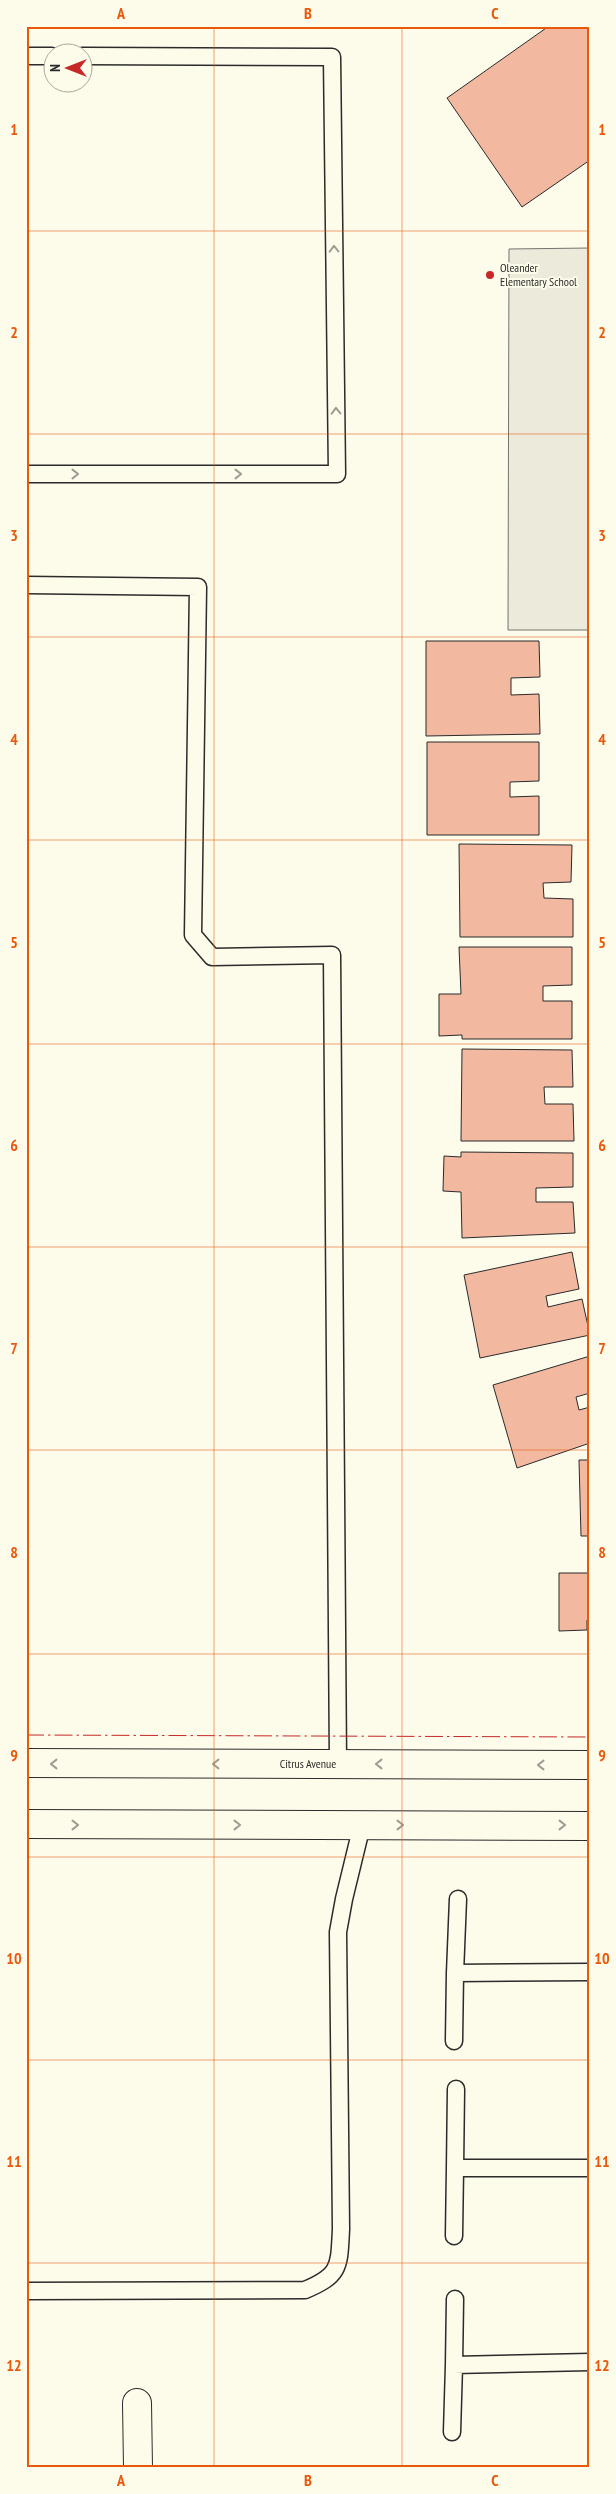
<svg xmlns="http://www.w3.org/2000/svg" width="616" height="2494" font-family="'PT Sans Narrow',sans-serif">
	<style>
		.green { fill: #ecebdb; stroke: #74746e }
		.building { fill: #f2b8a0; stroke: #2b2b2b }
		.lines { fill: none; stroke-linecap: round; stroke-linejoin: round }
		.lane-casing { stroke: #2b2b2b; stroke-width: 19 }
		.street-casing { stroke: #2b2b2b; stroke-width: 30 }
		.secondary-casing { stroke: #2b2b2b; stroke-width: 30 }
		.lane { stroke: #fdfbea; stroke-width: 16 }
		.street { stroke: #fdfbea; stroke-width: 28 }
		.secondary { stroke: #fdfbea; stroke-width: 28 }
		.power { stroke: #c62828; stroke-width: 1; stroke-dasharray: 18 4 2.5 4; stroke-linecap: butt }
		.oneway { stroke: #9e9d94 }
		.grid { fill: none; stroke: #e8590c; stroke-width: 1; stroke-opacity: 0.55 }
		.poi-dot { fill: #c62828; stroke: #fdfbea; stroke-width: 2 }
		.labels { text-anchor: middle; stroke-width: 4; stroke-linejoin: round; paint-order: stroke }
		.poi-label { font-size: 12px; fill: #2b2b2b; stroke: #fdfbea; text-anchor: start }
		.street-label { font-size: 12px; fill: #2b2b2b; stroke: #fdfbea }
		.neatline { fill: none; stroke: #e8590c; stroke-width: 2 }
		.grid-label { font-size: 16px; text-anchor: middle; font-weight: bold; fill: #e8590c }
	</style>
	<rect width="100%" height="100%" fill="#fdfbea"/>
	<path class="green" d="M590,248V630H508L509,249Z"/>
	<path class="building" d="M549,26H590V160L522,207L447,98Z
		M426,641H539L540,677L511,678V695L539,694L540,734L426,736Z
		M427,742H539V781L510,782V797L539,796V835H427Z
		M459,844L572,845L571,882L543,883L544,898L573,899V937H460Z
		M459,947H572V985L543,986V1001H572V1039H462V1035L439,1036V994H461Z
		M462,1049L572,1050L573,1087H544L545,1104H573L574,1141H461Z
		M461,1152L573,1153V1187L536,1188V1202H573L575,1233L462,1238L461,1192L443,1191L444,1156L461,1157Z
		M572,1252L579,1289L546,1296L548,1307L582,1299L590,1335L480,1358L464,1275Z
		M590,1356V1393L576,1397L579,1410L590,1407V1443L517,1468L493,1385Z
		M579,1460H590V1536H581Z
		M559,1573H590V1620H587V1630L559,1631Z"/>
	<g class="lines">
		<defs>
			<path id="lane" d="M26,56H52
				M26,474H337L332,57L82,56
				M26,585L198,587L193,935L212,957L332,955L338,1764
				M455,1973L458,1899
				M454,2041L455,1973L590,1972
				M455,2168L456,2089
				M454,2236L455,2168H590
				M26,2291L305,2290C341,2275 339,2266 341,2229L338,1932L344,1899L362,1825
				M454,2365L455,2299
				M452,2432L454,2365L590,2362"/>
			<path id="street" d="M137,2403L138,2468"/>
			<path id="secondary" d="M26,1763L590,1765
				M26,1824L590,1826"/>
		</defs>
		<use href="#lane" class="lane-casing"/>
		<use href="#street" class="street-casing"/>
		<use href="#secondary" class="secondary-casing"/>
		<use href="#lane" class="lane"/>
		<use href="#street" class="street"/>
		<use href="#secondary" class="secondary"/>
		<path class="power" d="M26,1735L590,1737"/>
	</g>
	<defs><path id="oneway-chevron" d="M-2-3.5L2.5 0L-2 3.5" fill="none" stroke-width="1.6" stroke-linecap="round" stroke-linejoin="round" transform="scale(1.25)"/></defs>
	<g class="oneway">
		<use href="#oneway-chevron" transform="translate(334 249) rotate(-91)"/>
		<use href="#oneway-chevron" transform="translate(336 411) rotate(-91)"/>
		<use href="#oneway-chevron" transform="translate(75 474)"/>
		<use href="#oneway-chevron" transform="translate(238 474)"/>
		<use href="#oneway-chevron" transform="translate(54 1764) rotate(-180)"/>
		<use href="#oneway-chevron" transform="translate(216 1764) rotate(-180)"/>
		<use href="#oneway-chevron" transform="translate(379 1764) rotate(-180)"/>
		<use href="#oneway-chevron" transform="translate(541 1765) rotate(-180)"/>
		<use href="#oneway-chevron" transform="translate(75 1825)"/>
		<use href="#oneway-chevron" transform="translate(237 1825)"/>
		<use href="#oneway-chevron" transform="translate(400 1825)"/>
		<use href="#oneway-chevron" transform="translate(562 1825)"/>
	</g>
	<path class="grid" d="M214,26V2468M402,26V2468M26,231H590M26,434H590M26,637H590M26,840H590M26,1044H590M26,1247H590M26,1450H590M26,1654H590M26,1857H590M26,2060H590M26,2263H590"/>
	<circle class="poi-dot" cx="490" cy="275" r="5"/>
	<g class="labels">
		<g class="poi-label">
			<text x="500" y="272">Oleander<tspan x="500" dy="14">Elementary School</tspan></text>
		</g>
		<g class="street-label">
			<text x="308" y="1768">Citrus Avenue</text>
		</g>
	</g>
	<rect width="616" height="2494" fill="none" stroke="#fdfbea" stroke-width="55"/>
	<g transform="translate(68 68) rotate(270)"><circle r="24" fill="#fdfbea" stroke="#a9a89e"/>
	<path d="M0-4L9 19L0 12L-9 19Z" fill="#c62828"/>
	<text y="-8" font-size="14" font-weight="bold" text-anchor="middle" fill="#2b2b2b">N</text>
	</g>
	<rect x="28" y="28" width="560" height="2438" class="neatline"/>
	<g class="grid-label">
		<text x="121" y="19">A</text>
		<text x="308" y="19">B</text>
		<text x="495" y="19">C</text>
		<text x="14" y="135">1</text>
		<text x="602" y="135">1</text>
		<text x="14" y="338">2</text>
		<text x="602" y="338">2</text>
		<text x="14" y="541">3</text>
		<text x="602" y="541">3</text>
		<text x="14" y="745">4</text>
		<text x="602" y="745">4</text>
		<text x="14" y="948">5</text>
		<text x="602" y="948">5</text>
		<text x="14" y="1151">6</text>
		<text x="602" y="1151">6</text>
		<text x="14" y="1354">7</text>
		<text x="602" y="1354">7</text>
		<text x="14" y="1558">8</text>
		<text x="602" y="1558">8</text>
		<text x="14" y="1761">9</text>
		<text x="602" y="1761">9</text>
		<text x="14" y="1964">10</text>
		<text x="602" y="1964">10</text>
		<text x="14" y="2167">11</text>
		<text x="602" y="2167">11</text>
		<text x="14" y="2371">12</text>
		<text x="602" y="2371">12</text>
		<text x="121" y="2486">A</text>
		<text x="308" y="2486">B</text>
		<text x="495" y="2486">C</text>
	</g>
</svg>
